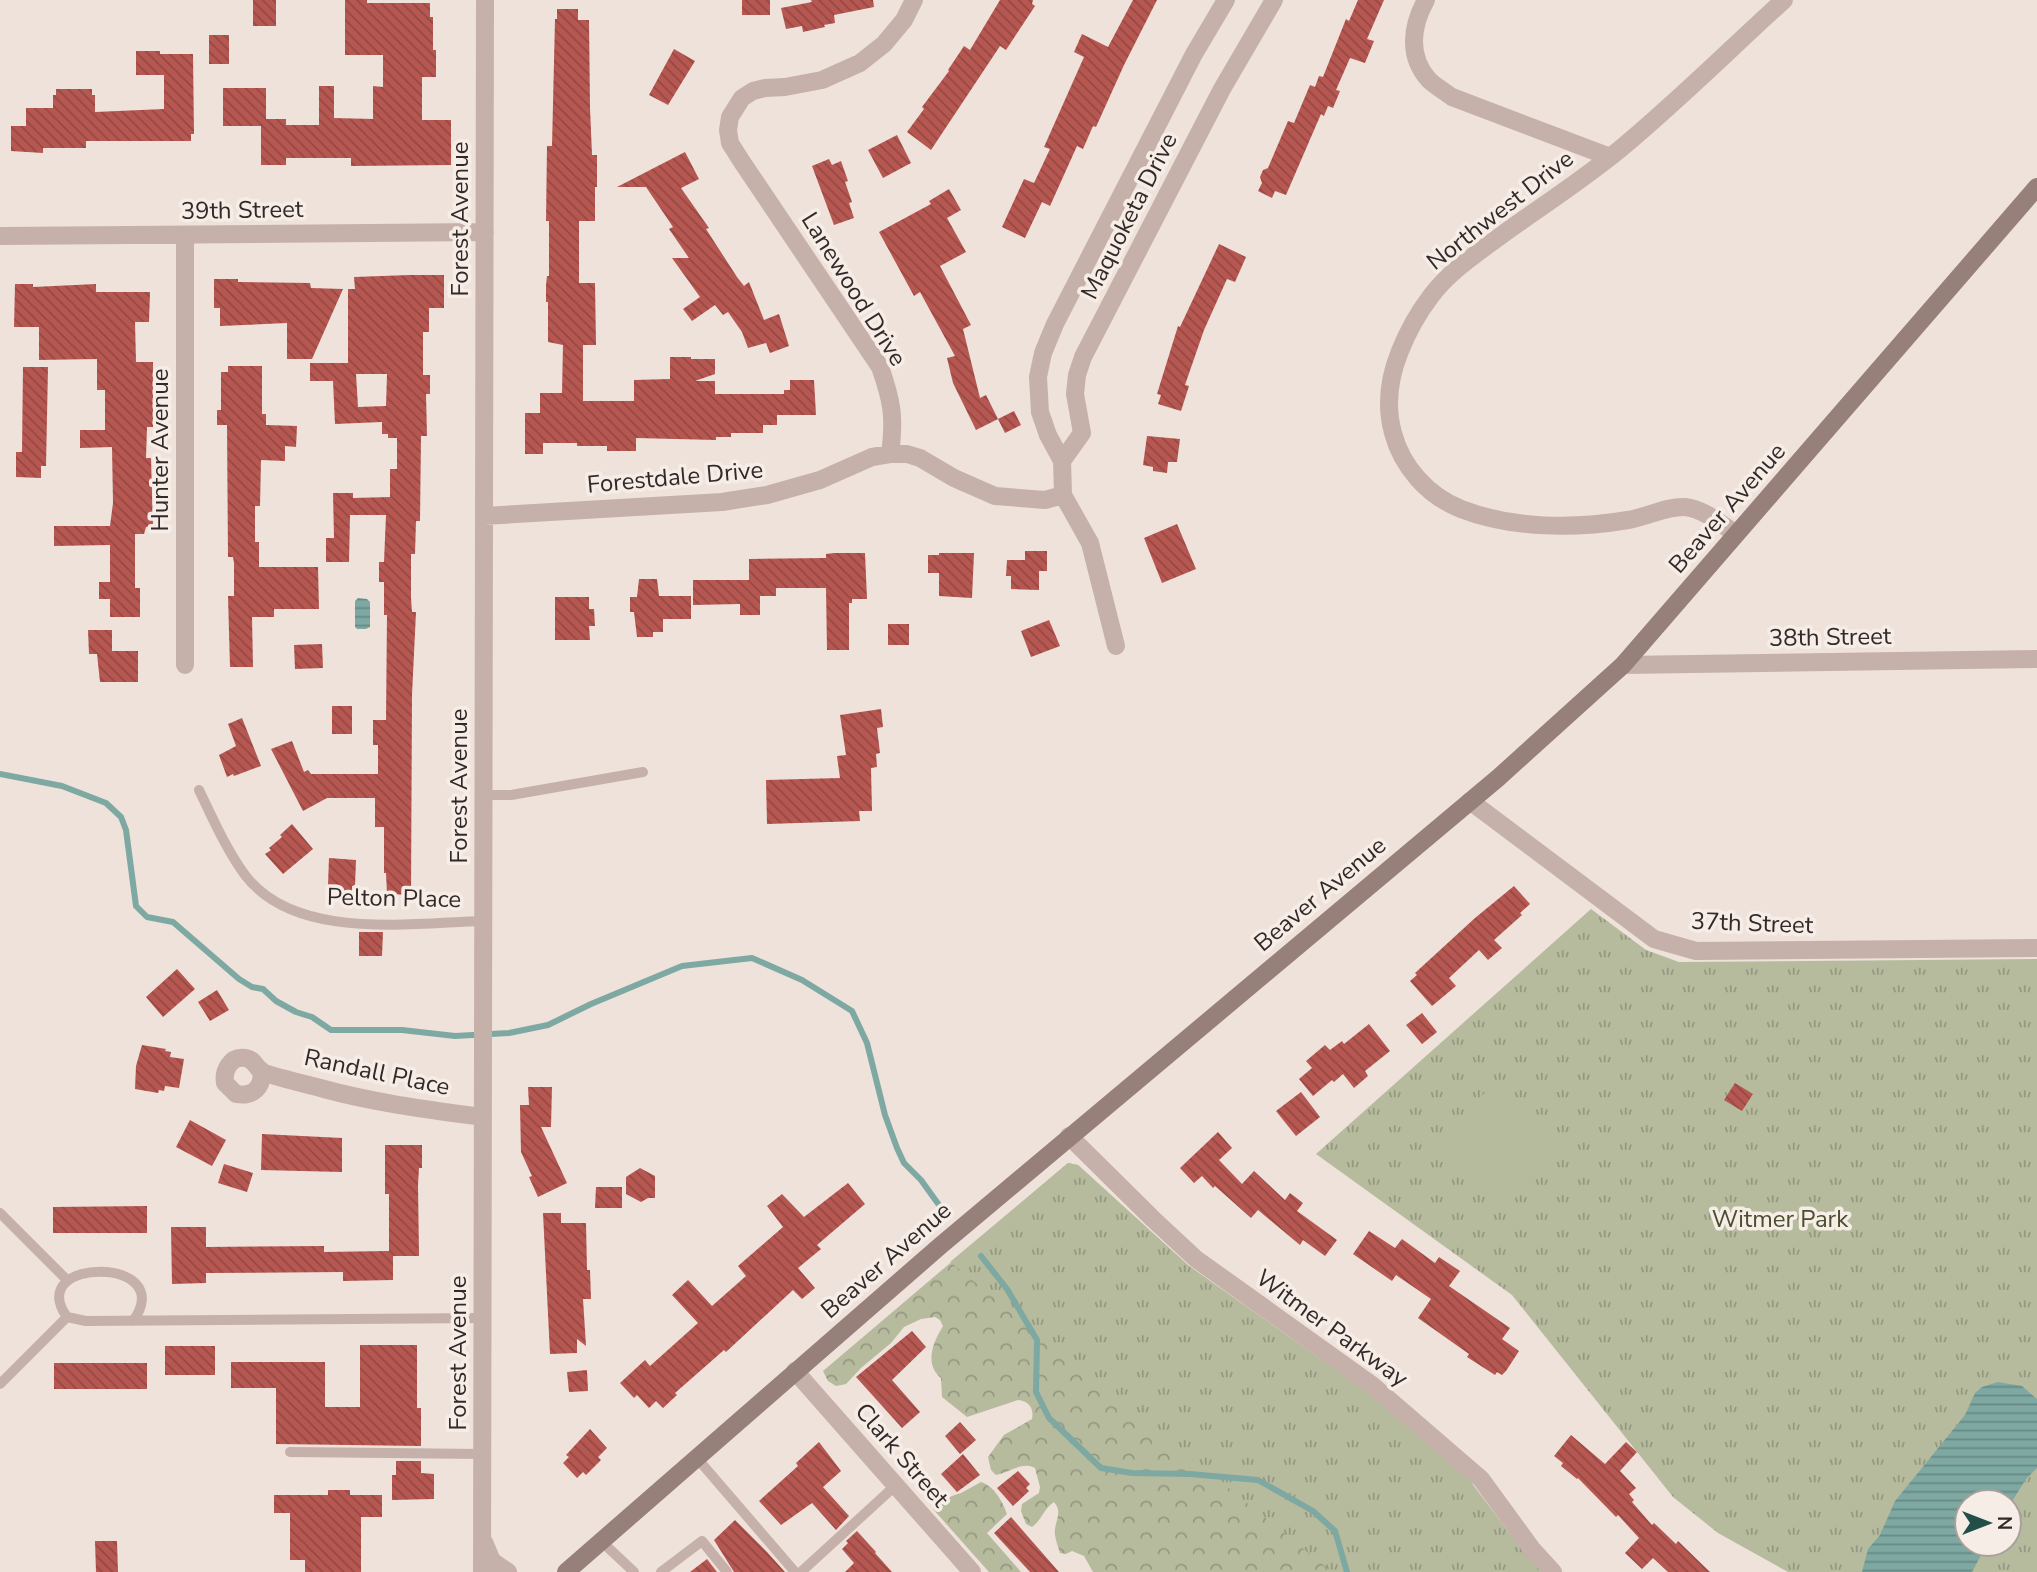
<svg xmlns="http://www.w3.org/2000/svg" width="2037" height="1572" font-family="'Nunito Sans',sans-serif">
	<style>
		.forest { fill: url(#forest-crowns) }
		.park { fill: url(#park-tufts); fill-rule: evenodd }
		.garden { fill: #b6bb9d }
		.water { fill: url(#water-rules) }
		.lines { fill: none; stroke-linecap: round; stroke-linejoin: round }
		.stream { stroke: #7ea8a2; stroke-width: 6 }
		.building { fill: url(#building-back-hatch); fill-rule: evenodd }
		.service { stroke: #c5b1a9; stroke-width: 10 }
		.minor { stroke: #c5b1a9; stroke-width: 18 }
		.secondary { stroke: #98807a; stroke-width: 18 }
		.labels { text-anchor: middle; stroke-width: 7; stroke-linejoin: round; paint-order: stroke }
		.street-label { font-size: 24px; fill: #332928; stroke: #f7ede7 }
		.park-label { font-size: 24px; fill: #484e2f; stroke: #f7ede7 }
	</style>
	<defs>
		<pattern id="forest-crowns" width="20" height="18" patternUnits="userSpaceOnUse" patternTransform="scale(1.75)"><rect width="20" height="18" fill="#b6bb9d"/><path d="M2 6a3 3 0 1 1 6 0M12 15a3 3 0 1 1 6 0" fill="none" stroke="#959880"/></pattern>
		<pattern id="park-tufts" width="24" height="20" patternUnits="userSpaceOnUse" patternTransform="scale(1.75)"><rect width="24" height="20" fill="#b6bb9d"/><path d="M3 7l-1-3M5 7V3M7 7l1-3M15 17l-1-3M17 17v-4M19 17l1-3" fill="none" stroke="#959880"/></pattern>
		<pattern id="water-rules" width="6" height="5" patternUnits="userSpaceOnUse" patternTransform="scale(1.75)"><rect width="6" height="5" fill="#7ea8a2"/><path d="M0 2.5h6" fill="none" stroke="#688984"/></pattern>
		<pattern id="building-back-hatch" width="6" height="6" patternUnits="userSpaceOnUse" patternTransform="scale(1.75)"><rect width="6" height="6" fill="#b75751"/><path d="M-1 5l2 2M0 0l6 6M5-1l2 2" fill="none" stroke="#954843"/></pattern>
	</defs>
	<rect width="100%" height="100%" fill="#eee2db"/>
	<path class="forest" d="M1068,1163L1078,1165L1189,1266L1255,1314L1523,1551L1541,1572H1093L1084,1556L1072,1551L1066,1554L1060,1553C1058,1547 1056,1541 1055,1535C1053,1523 1064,1513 1054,1502C1044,1508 1042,1520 1032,1527L1026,1524L1021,1511L1022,1504L1039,1493L1040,1487L1035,1468C1022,1461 1009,1473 996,1475L991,1470L988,1457L1004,1435L1032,1419C1034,1408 1029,1401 1018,1400L967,1417L942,1397L941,1378C924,1364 933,1342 943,1326L940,1320L935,1317L921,1319L904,1327L891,1343L861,1368L846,1384L836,1386L828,1381L823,1371Z
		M981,1482C994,1486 1003,1502 1007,1514L987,1533L1021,1572H989L933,1509L937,1501L961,1493Z"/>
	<path class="park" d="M1591,909L1646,950L1679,962L2037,959V1572H1788L1718,1533L1673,1497L1512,1295L1316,1154ZM1967,1502H2009V1544H1967Z
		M1068,1163L1078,1165L1189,1266L1366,1391L1468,1478L1523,1551L1541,1572H1332L950,1262Z"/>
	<path class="garden" d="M1492,1085L1561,1150L1503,1211L1434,1146Z"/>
	<path class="water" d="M358,598L367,599L370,602V627L366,629H357L355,627V601Z
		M1998,1382L2022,1386L2037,1399V1468L2026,1479L2009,1506V1502H1967V1544H1987L1972,1572H1862L1868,1549L1880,1535L1895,1501L1965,1415L1975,1393L1982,1387Z"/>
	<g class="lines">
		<path class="stream" d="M0,774L62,786L106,803L121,817L126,830L136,906L147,917L173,922L239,979L252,987L263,989L276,1001L296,1012L312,1017L331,1030H402L455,1036L509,1033L548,1025L591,1004L682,966L752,958L802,980L852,1011L867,1043L885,1115L897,1148L904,1163L921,1180L939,1205
			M981,1256L1007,1289L1037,1340L1036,1392L1049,1418L1101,1468L1132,1473L1190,1474L1258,1480L1313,1511L1335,1531L1347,1572"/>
	</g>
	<path class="building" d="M253,0H276V26H253Z
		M345,0H367V3H430V17H433V50H436V77H422V120H451V165L351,166V158H286V165H261V126H223V88H266V119H286V125H319V86H334V118L373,119V86L383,87V55H345Z
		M742,0H770V15H742Z
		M811,0H873L874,7L834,15L835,23L824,25L825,27L803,32L802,26L786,29L781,8L812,2Z
		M1000,0H1033L1032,4L1035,6L1006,50L1000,46L931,150L907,132L924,109L922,107L949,71L948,70L964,46L970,50Z
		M1133,0H1157L1124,65L1096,127L1093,126L1083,149L1077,146L1050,206L1042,202L1025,238L1002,227L1024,179L1034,183L1050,149L1044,147L1084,57L1074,52L1082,34L1108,47Z
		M1358,0H1384L1367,39L1374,41L1365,63L1350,58L1336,90L1340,91L1333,108L1328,106L1324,116L1321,114L1286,195L1275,191L1272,198L1258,191L1262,183L1260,177L1263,170L1268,168L1288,121L1294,123L1310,85L1315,87L1319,76L1323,77L1346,19L1349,21Z
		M557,9H578V20H589L590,108L592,155H597V187H595V221H579V283H595L596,345H583V401H634V380L670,379V357H691V359H715V374L695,381H715V394H784V390H790V380H814L816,415H777V425H763V433H731V437H716V440L636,438V451H607V446H577V443H543V454H525V413H540V393H562L563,345L548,342V302H546V285L547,276H549V221H546L547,146H552L555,19H557Z
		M209,35H229V64H209Z
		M674,49L695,61L668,105L649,95Z
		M136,51H160V54H193L194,134H191V141H86V148H43V153L11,151V126H26V108H53V95H56V89H92V95H95V112L164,109V75H136Z
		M897,135L911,163L883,178L868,150Z
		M685,152L699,179L681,188L709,228L706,229L737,277L744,286L749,282L764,320L779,314L789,346L770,353L766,343L748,348L742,332L728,312L723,315L715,305L692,321L683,309L700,297L672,258H689L669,229L673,227L646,187H617Z
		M829,159L832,165L841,161L848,181L845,182L852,202L849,203L854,218L834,225L812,166Z
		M949,189L961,210L947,218L966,252L940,266L971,325L963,329L980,398L986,395L998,419L976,430L953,383L947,358L955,356L920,292L914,296L879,232L931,204L929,201Z
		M1219,244L1246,257L1235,282L1227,279L1204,330L1185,385L1189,386L1181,411L1158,404L1161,395L1157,394L1178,326L1180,327Z
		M410,275H444V308H429V332H423V375H430V394H426L427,436H421L420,521H416L415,554H411V598L412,612H416L412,695L411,895L387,894L386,873H384V827H375V798H327L303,811L271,749L292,741L304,772L308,770L311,774H378V745H373V720H386L387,615H384V582H379V562H384L386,515H350L349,562H326V538H334L333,493H353V498L390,497V469H397V438H388V434H382V422L335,424L333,381H310V363H348V289H355L354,277ZM356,374H387L386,406L358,407Z
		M214,279H238V282L310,283L311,288L343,289L312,359H287V323L220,326V308H214Z
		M15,284H33V287L96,284V292H150L149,322H135L136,362H153V427H147L146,458H151L153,527H146L144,534H135V588H140V617H110V599H99V582H110V545L54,546V526H110L113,503L112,447L80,448V430H105V390H97V359L39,360V327H14Z
		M228,366H262V414H266V425L297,426L296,447L285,446V461L261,460L260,506H255V542H259V567H318L319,609H274V617H252L253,667H230L228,596H234V563L233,557H228L227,425H217V410H221V372H228Z
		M23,367H48L46,466H41V478L16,477V452H22Z
		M1014,411L1021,425L1005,433L998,419Z
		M1147,436L1180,439L1177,462H1168L1167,473L1153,471V467L1143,465Z
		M1177,524L1196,569L1162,583L1144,538Z
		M1025,551H1047V571H1039V590L1011,589V576H1006L1007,560H1025Z
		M834,553H865L867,599H852V603H849V650H827L826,588H776V596H760V615H740V604L693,605V580H749V559L826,558V554Z
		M939,553H974L972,598L939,596V573H928V555H939Z
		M639,579H657L659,596H691V619H663V632H653V637H637L634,612H630V597H637Z
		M555,597H589V609H594L595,626H589L590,640H555Z
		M1049,620L1060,646L1031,657L1021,631Z
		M888,624H909V645H888Z
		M88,630H112V651H138V682H100L97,654H89Z
		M322,644L323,668L295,669L294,645Z
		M332,706H352V734H332Z
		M881,709L883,727L877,728L880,753L876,754L877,767L871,768L872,811H859L860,821L767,824L766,780L840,778L837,756L846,755L840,715Z
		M242,718L261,766L234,776L233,774L227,777L219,755L236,746L228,724Z
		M292,824L313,849L283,874L265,854L271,850L269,848L282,837L280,835Z
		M329,858L356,860L355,886H352V892L330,891V885H328Z
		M1514,886L1530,904L1520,913L1522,915L1494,940L1502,948L1488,960L1479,950L1449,978L1456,986L1432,1006L1410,981L1417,975L1415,973L1475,918Z
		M359,932H383L382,956H359Z
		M177,969L195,989L163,1017L146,997Z
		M217,990L229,1010L210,1021L198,1002Z
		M1422,1013L1437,1032L1422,1044L1406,1025Z
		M1369,1024L1390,1051L1365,1071L1368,1076L1354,1088L1343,1074L1334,1082L1332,1080L1313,1096L1299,1079L1312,1068L1306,1061L1325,1045L1330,1050L1342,1041L1344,1044Z
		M142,1045L166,1049L165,1051L171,1052L170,1057L184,1059L179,1088L165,1086L164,1091L159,1090L158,1093L135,1089L136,1066Z
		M1735,1083L1753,1094L1742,1111L1724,1100Z
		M528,1087H552L551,1127H541L567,1183L538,1197L529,1177L532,1176L521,1152L520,1105H529Z
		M1301,1092L1320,1117L1296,1136L1276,1111Z
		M190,1120L226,1140L212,1166L176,1147Z
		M1218,1132L1232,1148L1219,1160L1242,1184L1254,1171L1285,1200L1290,1193L1303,1203L1297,1211L1337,1240L1325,1256L1303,1240L1300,1245L1258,1210L1251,1218L1215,1186L1213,1188L1202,1176L1194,1183L1180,1168Z
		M262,1134L342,1138V1172L261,1170Z
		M385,1145H422V1168H419L418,1185L419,1256H393V1280L343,1281V1272L206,1273V1283L172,1284L171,1227H206V1247L324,1246V1252L389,1251V1194H385Z
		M224,1164L253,1173L247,1192L218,1183Z
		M640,1168L655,1176V1198H648L641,1202L626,1194V1177Z
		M848,1183L865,1204L817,1245L821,1249L798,1268L815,1288L802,1299L793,1290L726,1352L724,1350L675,1393L677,1395L663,1408L656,1401L649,1408L637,1395L634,1398L620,1383L645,1360L650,1366L698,1323L672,1295L688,1280L712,1306L746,1276L738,1266L783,1227L767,1206L782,1194L804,1217Z
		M596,1187H622V1208H595Z
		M147,1206V1233H53V1207Z
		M543,1213H561V1223H586L587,1270H590L591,1299H583L586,1346L577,1339V1353L550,1354Z
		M1369,1231L1395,1248L1402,1239L1435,1263L1439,1257L1460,1271L1449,1286L1510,1328L1502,1339L1519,1351L1506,1371L1502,1375L1497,1372L1495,1375L1467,1357L1469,1354L1418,1318L1431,1299L1396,1275L1392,1281L1353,1254Z
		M912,1331L926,1347L892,1380L920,1412L902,1428L856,1377Z
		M360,1345H417V1408H421V1446L276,1444V1388H231V1362H325V1407H360Z
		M165,1346H215V1375H165Z
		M54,1363H147V1389H54Z
		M587,1370L588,1391L569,1392L567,1372Z
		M960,1422L976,1440L960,1454L945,1436Z
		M590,1429L607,1448L598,1457L601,1460L586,1475L583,1472L577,1478L563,1463L569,1457L566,1455Z
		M1571,1435L1605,1464L1626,1442L1637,1452L1620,1471L1636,1488L1629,1494L1634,1500L1632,1502L1652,1525L1654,1523L1676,1544L1678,1541L1710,1572H1668L1653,1558L1642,1569L1625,1553L1639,1538L1618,1515L1616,1517L1578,1478L1577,1479L1561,1466L1563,1463L1554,1456Z
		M819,1442L841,1471L823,1487L849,1516L836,1530L812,1503L781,1525L759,1501L798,1466L796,1463Z
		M963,1454L980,1475L957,1492L941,1474Z
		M396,1461H421V1473L434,1474V1499L392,1500V1475H396Z
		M1018,1471L1030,1484L1026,1488L1029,1491L1013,1506L997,1488Z
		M328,1490H350V1495H382V1517H361V1572H305V1560H290V1513H274V1495H328Z
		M1011,1517L1031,1540L1059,1572H1030L994,1533Z
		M735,1520L767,1552L785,1572H734L714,1540Z
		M857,1531L876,1552L875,1553L892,1572H845L854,1563L842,1549L848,1543L846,1541Z
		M95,1541H117L118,1572H96Z
		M707,1559L717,1572H690Z"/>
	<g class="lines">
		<path class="service" d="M199,790C213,819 226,849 245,875C295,941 410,923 483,921
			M483,795H511L643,772
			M0,1213L66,1279
			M133,1321C180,1256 23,1256 67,1317L86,1321L483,1318
			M0,1384L67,1317
			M290,1452L483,1454
			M696,1457L795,1572
			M601,1541L634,1572
			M661,1572L702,1541L727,1572
			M801,1572L896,1485"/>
		<path class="minor" d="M1426,0C1412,25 1407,56 1429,80C1435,86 1444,91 1452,97L1610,157
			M185,235V665
			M0,236L485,232
			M890,454C895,417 892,401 880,367L742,162L730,143L728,130L730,117L742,98L753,91L765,88L785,87L822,80L860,63L884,44L904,20L914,0
			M1062,461L1082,433L1075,394L1077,375L1083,357L1222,89L1274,0
			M484,516L722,502L767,495L820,480L872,457L890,454H907L920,458L954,478L995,496L1045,500L1063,495
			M1736,534C1721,524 1704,509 1685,507C1667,506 1647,517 1628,520C1575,529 1513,529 1461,509C1428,496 1402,467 1393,433C1385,404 1389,378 1400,351C1408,331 1418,313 1431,296C1449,272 1476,254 1499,237C1539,208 1581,181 1619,150C1676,103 1729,50 1784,0
			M1116,646L1090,543L1063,495L1062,461L1048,435L1040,412L1038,377L1043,353L1055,324L1194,54L1226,0
			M1623,665L2037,659
			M1470,801L1654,939L1696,951L2037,948
			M261,1070C264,1087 253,1097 236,1094L225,1083C223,1071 230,1056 245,1058C254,1059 255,1066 261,1071C268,1076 312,1085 324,1089C375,1103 431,1110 483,1117
			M1069,1136L1153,1219L1196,1259L1372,1385L1481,1479L1532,1549L1553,1572
			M795,1371L972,1572
			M484,1542L492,1561L508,1572
			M482,1572L485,0"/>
		<path class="secondary" d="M566,1572L940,1246L1498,778L1623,665L2037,187"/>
	</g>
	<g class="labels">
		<g class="street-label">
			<text transform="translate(242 210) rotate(-1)" y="8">39th Street</text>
			<text transform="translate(1500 210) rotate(-38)" y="8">Northwest Drive</text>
			<text transform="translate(1129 216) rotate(-63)" y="8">Maquoketa Drive</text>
			<text transform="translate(460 219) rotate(-90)" y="8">Forest Avenue</text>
			<text transform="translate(854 289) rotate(58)" y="8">Lanewood Drive</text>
			<text transform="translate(160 450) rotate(-90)" y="8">Hunter Avenue</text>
			<text transform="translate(675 477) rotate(-5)" y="8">Forestdale Drive</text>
			<text transform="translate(1727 508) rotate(-49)" y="8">Beaver Avenue</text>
			<text transform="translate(1830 637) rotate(-1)" y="8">38th Street</text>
			<text transform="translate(459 786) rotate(-90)" y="8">Forest Avenue</text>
			<text transform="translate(1320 894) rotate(-40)" y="8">Beaver Avenue</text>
			<text transform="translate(394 898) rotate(1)" y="8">Pelton Place</text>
			<text transform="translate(1752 923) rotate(2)" y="8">37th Street</text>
			<text transform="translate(377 1072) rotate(12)" y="8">Randall Place</text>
			<text transform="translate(886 1260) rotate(-41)" y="8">Beaver Avenue</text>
			<text transform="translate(1332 1328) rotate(36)" y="8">Witmer Parkway</text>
			<text transform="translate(458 1353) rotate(-90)" y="8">Forest Avenue</text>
			<text transform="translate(902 1455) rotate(49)" y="8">Clark Street</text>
		</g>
		<g class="park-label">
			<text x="1780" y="1227">Witmer Park</text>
		</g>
	</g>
	<g transform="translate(1988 1523) rotate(90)"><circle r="33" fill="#f7ede7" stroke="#a99f9b" stroke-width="2"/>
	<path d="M0-5L12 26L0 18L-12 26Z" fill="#224f4a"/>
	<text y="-10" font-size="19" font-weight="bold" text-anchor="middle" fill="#332928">N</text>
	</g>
</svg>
